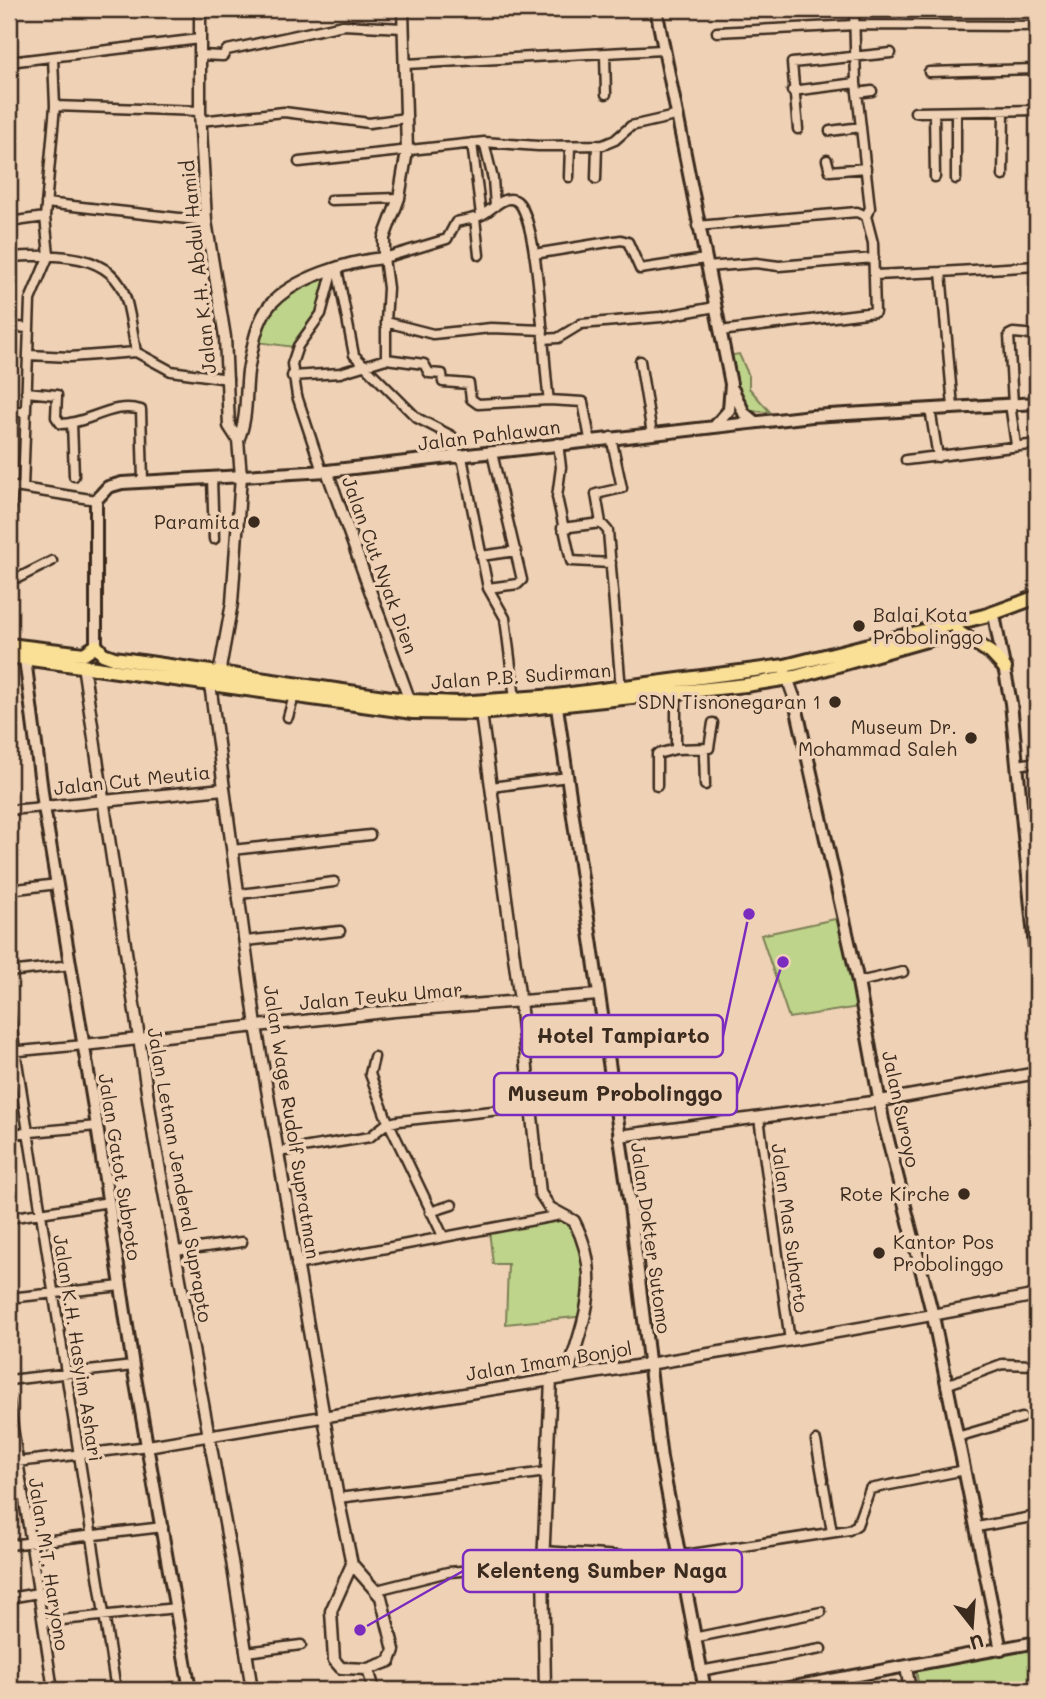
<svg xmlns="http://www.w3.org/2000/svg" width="1046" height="1699" font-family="Mali,sans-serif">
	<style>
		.green { fill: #bed48b; stroke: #7c7f54; stroke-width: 2 }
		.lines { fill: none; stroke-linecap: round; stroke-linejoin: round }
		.minor-casing { stroke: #3b2a1e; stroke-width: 13 }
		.tertiary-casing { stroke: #3b2a1e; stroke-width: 15 }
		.secondary-casing { stroke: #3b2a1e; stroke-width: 16 }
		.primary-casing { stroke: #3b2a1e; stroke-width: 18 }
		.minor { stroke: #efd2b6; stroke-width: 8 }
		.tertiary { stroke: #efd2b6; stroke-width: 10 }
		.secondary { stroke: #efd2b6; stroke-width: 10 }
		.primary { stroke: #fadf96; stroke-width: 12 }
		.poi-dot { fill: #3b2a1e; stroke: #efd2b6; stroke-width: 2.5 }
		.labels { text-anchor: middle; stroke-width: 7; stroke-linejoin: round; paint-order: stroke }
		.street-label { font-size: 19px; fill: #3b2a1e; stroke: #efd2b6 }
		.poi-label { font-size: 19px; fill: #3b2a1e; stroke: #efd2b6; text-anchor: end }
		.leader { fill: none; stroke: #7b2cbf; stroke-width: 2.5 }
		.callout-dot { fill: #7b2cbf; stroke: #efd2b6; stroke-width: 2.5 }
		.callout { fill: #efd2b6; stroke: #7b2cbf; stroke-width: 2.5 }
		.callout-label { font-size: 21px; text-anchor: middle; font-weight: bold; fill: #3b2a1e }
	</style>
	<rect width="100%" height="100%" fill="#efd2b6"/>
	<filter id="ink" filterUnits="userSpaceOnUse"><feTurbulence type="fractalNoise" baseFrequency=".0143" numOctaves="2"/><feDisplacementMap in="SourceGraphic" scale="14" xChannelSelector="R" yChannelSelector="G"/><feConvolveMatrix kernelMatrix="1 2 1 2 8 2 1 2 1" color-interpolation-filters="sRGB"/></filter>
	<g filter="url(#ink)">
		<path class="green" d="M328,274L318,309L294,347L257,342C278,292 281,297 328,274Z
			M739,354L749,376V388L770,412L748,411L734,383L728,356Z
			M840,918L859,1007L789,1018L761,935Z
			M571,1219L587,1265L586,1316L506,1324L508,1264H493L489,1230Z
			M1037,1649V1690H919L916,1670Z"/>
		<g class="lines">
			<defs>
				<path id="minor" d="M854,9L856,83L870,208L866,216
					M717,32L855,25L1037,26
					M605,54L606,94
					M200,55L223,56L227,50L343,25L403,28
					M9,62L200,39
					M406,64L662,50
					M929,72L1037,69
					M792,91L856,83
					M857,93L872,91
					M55,106L200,111
					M915,112L1037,110
					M934,112L935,177
					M956,112V179
					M200,121L284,112L369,123L406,118
					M798,129L792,63L891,53
					M830,131L861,127
					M484,142L493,179L495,206
					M472,143L481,215
					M827,160L830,171L866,168
					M299,162L484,142L538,146L603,145L615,140L631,126L675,116
					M1003,176L1004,111
					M569,177L570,146
					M596,179L597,145
					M331,200L399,198
					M46,203L206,221
					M9,212V189
					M475,218L479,255
					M9,222L45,217
					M697,226L857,212L866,216L873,243L875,312L720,331
					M534,254L621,240L628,242L640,269L705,259
					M9,257C48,255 112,249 126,299C131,316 133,335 136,352
					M707,267L756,263L779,266L874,258
					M337,268L354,355L417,418L452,436L457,458
					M875,275L941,272
					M9,326L27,328
					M543,330L491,328L433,334L386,322L388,288L384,258L447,239L456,222C465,220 474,219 482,215C492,210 503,195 515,200C540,210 543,370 549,400L583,402L590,439
					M543,339L558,338L581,324L661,317L715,307
					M29,355L70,357L136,352L171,371L228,379
					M386,359V322
					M640,361L652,434
					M292,376L340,373L386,359L424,364L429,373L442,374L443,382L469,384L471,399L478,404L549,400
					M26,392L57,395L56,417L61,424C88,424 113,401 141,410L143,481
					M1010,404L1016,445
					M1013,404L1009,335L1013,333L1037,335
					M953,407L941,272L1037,266
					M930,409L938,457
					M9,410L25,413
					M72,423L74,476
					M611,437L622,488L596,494L601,523L608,531L621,690
					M558,443L561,467L557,497L571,561L611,563
					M462,457L488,588L505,618L515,699
					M906,460L1037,444
					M322,471L297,396L292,364L298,346L321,314L333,269
					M212,478L214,539
					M9,486L96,500
					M23,488L30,300L49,255L45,217L55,106L53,58
					M562,528L601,523
					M9,531L13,487
					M481,556L516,551
					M9,578L20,577L52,561
					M488,588L518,584L522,580L492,453
					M288,717L294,696
					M676,749L709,748L713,723
					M704,750L705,785
					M1018,765L1037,762
					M657,786V754L676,749V691
					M491,787L568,777
					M9,810L44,807
					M232,850L370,835
					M9,890L57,884
					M240,894L334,882
					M245,941L340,931
					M9,972L71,965
					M858,982L903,972
					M9,1011L116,1690
					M9,1052L84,1045
					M374,1057L370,1074L386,1117L443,1236
					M759,1118L790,1341
					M9,1134L97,1126
					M278,1152L370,1137L386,1124L398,1121L530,1107
					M430,1212L452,1205
					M9,1218L109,1202
					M176,1251L242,1242
					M296,1265L561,1215
					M9,1298L121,1286
					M9,1380L133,1366
					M946,1385L1002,1364L1037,1365
					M9,1401L53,1690
					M957,1437L1022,1418
					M816,1441L823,1480
					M9,1463L148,1446
					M824,1486L832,1532
					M338,1498L547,1472
					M977,1527L1037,1516
					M9,1545L163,1527
					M543,1551L636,1557L678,1556L849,1530L857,1525L870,1489L965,1470
					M377,1590L448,1572L543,1565
					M9,1598L38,1593
					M43,1622L176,1608
					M693,1638L821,1612
					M246,1652L301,1645
					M700,1671L821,1649
					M151,1690L189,1686"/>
				<path id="tertiary" d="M200,9V111L206,221L225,337L229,426L238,440L241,476L232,603L219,674
					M238,440C248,418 245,395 248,371C252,350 256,321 270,305C293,278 350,261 384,258V238L399,198L407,151L403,9
					M327,471L412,707
					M83,665L154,1138L232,1561L252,1690
					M785,672L794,697
					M210,684L256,1026L338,1498L352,1564L381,1597L394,1650L390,1661L368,1669L341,1668L334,1660L331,1611L352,1564
					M481,713L520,1001L540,1193L550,1208L574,1221C604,1278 583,1321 567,1376
					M44,807L223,789
					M84,1045L394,1011L598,995
					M619,1136L880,1101L1037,1073
					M148,1446C444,1395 742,1353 1037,1295
					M906,1667L910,1690
					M368,1669L374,1690
					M545,1690L543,1565L551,1379"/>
				<path id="secondary" d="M656,9L731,384L729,410L714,427
					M733,390L744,413L755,422
					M995,620L1011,703L1037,968
					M96,646V500L108,487L122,483L327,471L812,416L1037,403
					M25,659L44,807L97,1126L133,1366L190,1690
					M794,697L858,982L883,1120L933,1316L1001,1650
					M557,707L630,1206L661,1458L705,1690
					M777,1690L1037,1642"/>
				<path id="primary" d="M958,632L991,653L1005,668
					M9,645L84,654L96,646L103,654L114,658L412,701L458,703L556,696L785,666L988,615L1037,597
					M9,656L413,712L481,713L746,685L795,677L937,637"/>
			</defs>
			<use href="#minor" class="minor-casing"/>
			<use href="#tertiary" class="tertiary-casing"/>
			<use href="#secondary" class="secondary-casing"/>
			<use href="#primary" class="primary-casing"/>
			<use href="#minor" class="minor"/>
			<use href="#tertiary" class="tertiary"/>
			<use href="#secondary" class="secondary"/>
			<use href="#primary" class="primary"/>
		</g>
	</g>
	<g class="poi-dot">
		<circle cx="254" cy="522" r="7"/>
		<circle cx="859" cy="626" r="7"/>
		<circle cx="835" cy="702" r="7"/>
		<circle cx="971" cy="738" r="7"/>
		<circle cx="964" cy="1194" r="7"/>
		<circle cx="879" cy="1253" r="7"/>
	</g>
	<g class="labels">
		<g class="street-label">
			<text transform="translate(198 267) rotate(-96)" y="7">Jalan K.H. Abdul Hamid</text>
			<text transform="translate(489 435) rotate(-7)" y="7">Jalan Pahlawan</text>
			<text transform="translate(380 565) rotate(70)" y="7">Jalan Cut Nyak Dien</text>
			<text transform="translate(521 676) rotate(-4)" y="7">Jalan P.B. Sudirman</text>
			<text transform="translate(132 780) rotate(-6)" y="7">Jalan Cut Meutia</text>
			<text transform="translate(381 996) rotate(-5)" y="7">Jalan Teuku Umar</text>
			<text transform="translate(901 1109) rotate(78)" y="7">Jalan Suroyo</text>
			<text transform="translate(292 1122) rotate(81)" y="7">Jalan Wage Rudolf Supratman</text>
			<text transform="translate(120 1167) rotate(81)" y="7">Jalan Gatot Subroto</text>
			<text transform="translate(180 1175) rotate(80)" y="7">Jalan Letnan Jenderal Suprapto</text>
			<text transform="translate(790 1228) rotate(82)" y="7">Jalan Mas Suharto</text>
			<text transform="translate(651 1238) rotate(82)" y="7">Jalan Dokter Sutomo</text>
			<text transform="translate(78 1348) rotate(81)" y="7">Jalan K.H. Hasyim Ashari</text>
			<text transform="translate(549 1361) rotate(-9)" y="7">Jalan Imam Bonjol</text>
			<text transform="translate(49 1564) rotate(81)" y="7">Jalan M.T. Haryono</text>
		</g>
		<g class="poi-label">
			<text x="240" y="529">Paramita</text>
			<text x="873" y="622" text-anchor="start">Balai Kota<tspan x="873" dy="22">Probolinggo</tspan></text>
			<text x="821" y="709">SDN Tisnonegaran 1</text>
			<text x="957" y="734">Museum Dr.<tspan x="957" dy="22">Mohammad Saleh</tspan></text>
			<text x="950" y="1201">Rote Kirche</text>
			<text x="893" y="1249" text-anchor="start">Kantor Pos<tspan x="893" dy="22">Probolinggo</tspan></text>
		</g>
	</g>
	<path class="leader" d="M749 914L723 1036M783 962L737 1094M360 1630L463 1571"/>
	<g class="callout-dot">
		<circle cx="749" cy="914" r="7"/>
		<circle cx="783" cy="962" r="7"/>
		<circle cx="360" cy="1630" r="7"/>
	</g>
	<g class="callout">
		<rect x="522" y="1015" width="201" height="42" rx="7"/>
		<rect x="494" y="1073" width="243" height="42" rx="7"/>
		<rect x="463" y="1550" width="279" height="42" rx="7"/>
	</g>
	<g class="callout-label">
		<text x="623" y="1043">Hotel Tampiarto</text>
		<text x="615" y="1101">Museum Probolinggo</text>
		<text x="602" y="1578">Kelenteng Sumber Naga</text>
	</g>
	<rect width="1046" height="1699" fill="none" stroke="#efd2b6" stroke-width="35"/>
	<rect x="18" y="18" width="1011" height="1664" fill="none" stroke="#3b2a1e" stroke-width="2.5" filter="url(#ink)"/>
	<g transform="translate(972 1626) rotate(163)" stroke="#efd2b6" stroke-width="5" paint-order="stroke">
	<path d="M0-5L12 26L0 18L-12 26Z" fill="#3b2a1e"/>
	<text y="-10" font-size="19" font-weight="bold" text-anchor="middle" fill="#3b2a1e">U</text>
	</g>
</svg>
